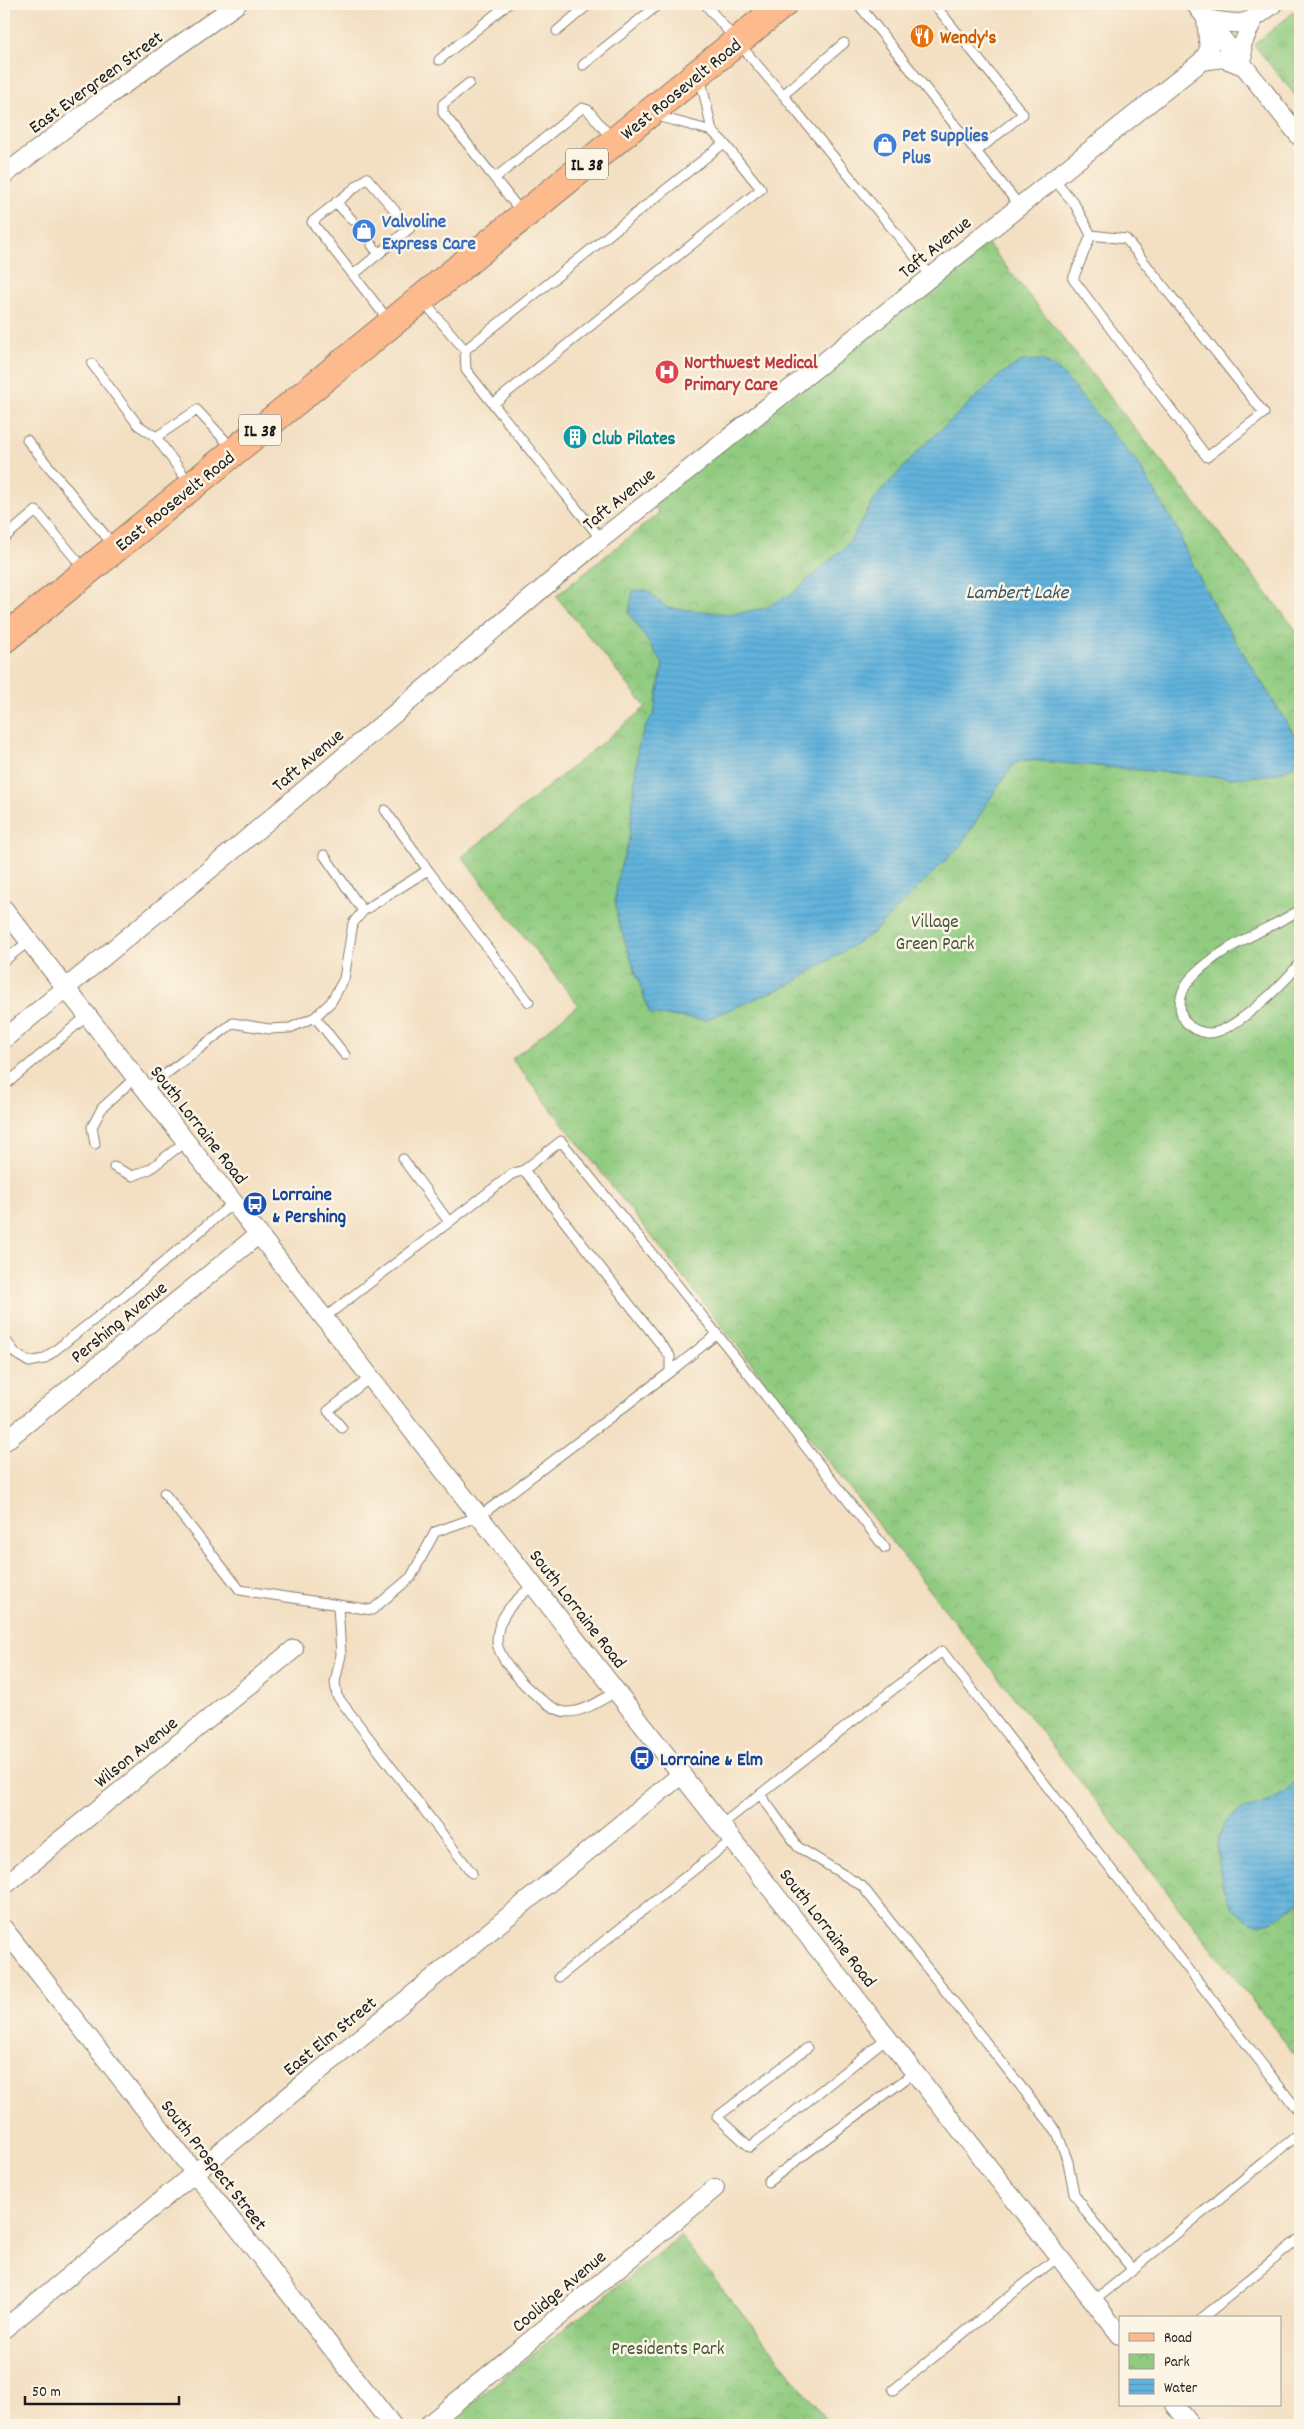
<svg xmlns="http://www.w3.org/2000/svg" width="1304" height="2429" font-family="Dekko,sans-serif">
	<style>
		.grass { fill: url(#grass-tufts); stroke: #56744e }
		.park { fill: url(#park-crowns); stroke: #56744e }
		.water { fill: url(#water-rules); stroke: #3e677c }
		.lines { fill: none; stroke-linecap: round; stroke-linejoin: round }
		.service-casing { stroke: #887e6f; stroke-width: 11 }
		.minor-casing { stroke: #887e6f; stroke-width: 20 }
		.primary-casing { stroke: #887e6f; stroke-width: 30 }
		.service { stroke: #fff; stroke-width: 9 }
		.minor { stroke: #fff; stroke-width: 18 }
		.primary { stroke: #fcba8d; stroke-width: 28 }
		.labels { text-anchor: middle; stroke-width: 5; stroke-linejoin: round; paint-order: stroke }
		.shield { fill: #fcf5e5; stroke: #5f5d58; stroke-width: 1 }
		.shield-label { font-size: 18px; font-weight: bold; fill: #1c1c1c }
		.food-label { font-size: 19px; font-weight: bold; fill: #c56008; stroke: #fcf5e5; text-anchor: start }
		.street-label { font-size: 19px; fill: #1c1c1c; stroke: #fcf5e5 }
		.shop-label { font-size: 19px; font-weight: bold; fill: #366cbe; stroke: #fcf5e5; text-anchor: start }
		.health-label { font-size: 19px; font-weight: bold; fill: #be3a42; stroke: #fcf5e5; text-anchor: start }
		.culture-label { font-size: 19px; font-weight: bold; fill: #0d838f; stroke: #fcf5e5; text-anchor: start }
		.park-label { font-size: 19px; fill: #45593f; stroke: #fcf5e5 }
		.transit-label { font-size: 19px; font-weight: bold; fill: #164399; stroke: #fcf5e5; text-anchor: start }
		.water-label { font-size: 20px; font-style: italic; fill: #385869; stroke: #fcf5e5 }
	</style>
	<defs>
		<pattern id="grass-tufts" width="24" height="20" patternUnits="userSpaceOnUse" patternTransform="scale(1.25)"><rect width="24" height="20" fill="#90cb80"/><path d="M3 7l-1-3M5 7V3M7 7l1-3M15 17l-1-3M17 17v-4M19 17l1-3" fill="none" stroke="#7cae6e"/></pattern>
		<pattern id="park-crowns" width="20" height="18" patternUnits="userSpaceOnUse" patternTransform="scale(1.25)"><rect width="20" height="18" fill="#90cb80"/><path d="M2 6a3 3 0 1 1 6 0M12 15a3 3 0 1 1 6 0" fill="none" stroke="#7cae6e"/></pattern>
		<pattern id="water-rules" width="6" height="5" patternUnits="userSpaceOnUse" patternTransform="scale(1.25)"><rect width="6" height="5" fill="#61b2dc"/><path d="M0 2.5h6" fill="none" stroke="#5498bc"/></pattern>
	</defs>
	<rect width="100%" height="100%" fill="#fcf5e5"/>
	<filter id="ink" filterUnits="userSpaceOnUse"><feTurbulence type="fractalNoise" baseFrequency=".02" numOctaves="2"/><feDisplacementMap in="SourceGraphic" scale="10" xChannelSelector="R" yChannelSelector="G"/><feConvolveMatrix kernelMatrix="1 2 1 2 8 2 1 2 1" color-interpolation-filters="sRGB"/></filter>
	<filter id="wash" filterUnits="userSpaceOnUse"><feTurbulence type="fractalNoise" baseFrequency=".0096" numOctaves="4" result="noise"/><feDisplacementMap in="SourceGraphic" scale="20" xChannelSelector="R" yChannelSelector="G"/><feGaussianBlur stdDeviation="1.12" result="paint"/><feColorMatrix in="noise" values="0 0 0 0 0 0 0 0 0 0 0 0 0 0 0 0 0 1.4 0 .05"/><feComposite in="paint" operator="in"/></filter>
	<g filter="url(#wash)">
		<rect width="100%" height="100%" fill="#f3dfc2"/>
		<path class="grass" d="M1300,7V101L1254,45Z"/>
		<path class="park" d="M980,234L1300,635V2061L512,1059L578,1005L462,857L646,707L556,596L659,513L651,503Z
			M680,2236L831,2425H444Z"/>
		<path class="water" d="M1042,360L1059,370L1139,465L1180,534L1182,543L1215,608L1300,744V757L1291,768L1270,775L1230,778L1028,760L1015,763L998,786L961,845L874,932L791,984L705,1020L650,1014L618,921L615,899L619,872L629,840L638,746L646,726L654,713L663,664L629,613L633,591L647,590L667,608L732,614L765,608L793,593L848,544L877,496L921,448L1000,375L1022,361Z
			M1300,1777V1902L1275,1919L1260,1925C1235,1916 1229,1906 1222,1881C1214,1854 1214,1821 1244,1809C1250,1807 1257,1806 1263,1804C1278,1799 1289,1788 1300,1777Z"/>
	</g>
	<g filter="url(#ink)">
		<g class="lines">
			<defs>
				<path id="service" d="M705,4L783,95L931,276
					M858,4L1019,205
					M934,4L1023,114L976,152
					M557,31L589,4
					M439,60L508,4
					M583,65L659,4
					M700,75L712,131
					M469,83L443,104V113L522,213
					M783,95L844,43
					M653,115L712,131L724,143
					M495,178L582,108L588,110L613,140
					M1053,178L1074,203L1091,235L1073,279L1207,457L1264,413L1126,239L1091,235
					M336,202L352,220
					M372,245L379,254
					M353,275L410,228L367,178L312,222L389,321
					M423,301L465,350L466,370L601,539
					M465,350L724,143L761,189L493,404
					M92,364L138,425L156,437
					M27,440L114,546
					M190,484L156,437L197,410L233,449
					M4,538L36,511L85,570
					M428,870L529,1002
					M1300,910C1265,931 1222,946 1193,976C1173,996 1175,1029 1208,1033C1231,1035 1288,981 1300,962
					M363,911L428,870L385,810
					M4,961L29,941
					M315,1017L345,1055
					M4,1086L88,1015
					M146,1089L233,1023L269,1029L290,1028L315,1017L331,1002L344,979L353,923L363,911L324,855
					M95,1144L92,1127L102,1108L136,1077
					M403,1159L449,1222
					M114,1167L133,1176L150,1169L186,1141
					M524,1170L561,1141L717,1334
					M4,1338L16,1354L29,1362L44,1359L124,1296L234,1202
					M670,1372L717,1334L885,1548
					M342,1428L328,1411L371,1377
					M164,1493L240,1590L372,1610L411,1577L435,1532L480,1516L670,1372V1356L524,1170L512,1174L324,1318
					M533,1585C516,1600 497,1615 497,1641C497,1662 546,1712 567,1712C585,1712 603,1699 617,1691
					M338,1605L341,1655L335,1682L337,1696L472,1873
					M760,1794L798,1847L862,1886L1057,2132L1068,2162L1074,2193L1085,2211L1132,2269
					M721,1825L942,1651L1300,2113
					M559,1977L733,1839
					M807,2048L717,2117L750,2147L888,2037
					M768,2182L915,2072
					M1094,2301L1300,2133
					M1202,2318L1300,2238
					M893,2390L1059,2256"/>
				<path id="minor" d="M1195,4L1300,137
					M1206,19C1242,25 1244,28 1273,4
					M1202,61L1223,58L1243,66L1242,45L1253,20
					M4,175L105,98L237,4
					M4,909L1120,2335
					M4,1039L231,852L594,545L1202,61L1209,50L1206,19
					M4,1442L259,1234
					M4,1886L294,1649
					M4,1929L392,2425
					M4,2329L682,1774
					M1175,2405L1191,2425
					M428,2425L715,2188"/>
				<path id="primary" d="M4,639L783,4"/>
			</defs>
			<use href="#service" class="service-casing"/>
			<use href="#minor" class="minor-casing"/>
			<use href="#primary" class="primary-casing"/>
			<use href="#service" class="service"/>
			<use href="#minor" class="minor"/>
			<use href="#primary" class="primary"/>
		</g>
	</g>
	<defs>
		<symbol id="restaurant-disc" viewBox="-11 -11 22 22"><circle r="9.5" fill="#e8710a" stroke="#fcf5e5"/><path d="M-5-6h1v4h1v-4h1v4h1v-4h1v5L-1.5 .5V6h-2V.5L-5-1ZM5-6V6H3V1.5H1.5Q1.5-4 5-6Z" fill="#fff"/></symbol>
		<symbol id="shop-disc" viewBox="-11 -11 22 22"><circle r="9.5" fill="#3f7fe0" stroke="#fcf5e5"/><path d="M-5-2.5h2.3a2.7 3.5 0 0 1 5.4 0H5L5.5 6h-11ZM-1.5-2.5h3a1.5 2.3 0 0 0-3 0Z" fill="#fff"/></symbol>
		<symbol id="hospital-disc" viewBox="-11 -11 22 22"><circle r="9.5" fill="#e0444e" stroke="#fcf5e5"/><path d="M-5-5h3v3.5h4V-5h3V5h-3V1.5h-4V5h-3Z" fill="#fff"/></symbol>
		<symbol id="building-disc" viewBox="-11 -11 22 22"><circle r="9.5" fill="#0f9aa8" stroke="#fcf5e5"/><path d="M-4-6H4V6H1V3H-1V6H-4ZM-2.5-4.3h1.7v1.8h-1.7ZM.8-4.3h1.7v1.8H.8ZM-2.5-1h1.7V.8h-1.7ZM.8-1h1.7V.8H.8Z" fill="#fff"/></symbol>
		<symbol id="bus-disc" viewBox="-11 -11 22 22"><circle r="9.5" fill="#1a4fb4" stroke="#fcf5e5"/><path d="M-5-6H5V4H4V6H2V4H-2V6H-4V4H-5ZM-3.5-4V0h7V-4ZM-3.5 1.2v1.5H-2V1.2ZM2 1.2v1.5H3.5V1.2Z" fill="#fff"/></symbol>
	</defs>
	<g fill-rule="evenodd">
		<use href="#restaurant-disc" x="908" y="22" width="28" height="28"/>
		<use href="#shop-disc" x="871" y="131" width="28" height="28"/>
		<use href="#shop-disc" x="350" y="217" width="28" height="28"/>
		<use href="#hospital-disc" x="653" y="358" width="28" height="28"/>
		<use href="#building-disc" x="561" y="423" width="28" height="28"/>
		<use href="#bus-disc" x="241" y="1190" width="28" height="28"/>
		<use href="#bus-disc" x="628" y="1744" width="28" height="28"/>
	</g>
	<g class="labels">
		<g class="shield">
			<rect x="566" y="148.5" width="42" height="31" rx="4"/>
			<rect x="239" y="414.5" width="42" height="31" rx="4"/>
		</g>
		<g class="shield-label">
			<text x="587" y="170">IL 38</text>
			<text x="260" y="436">IL 38</text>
		</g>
		<g class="food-label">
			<text x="940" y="43">Wendy's</text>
		</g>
		<g class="street-label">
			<text transform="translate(95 81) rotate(-36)" y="7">East Evergreen Street</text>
			<text transform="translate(680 88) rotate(-39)" y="7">West Roosevelt Road</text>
			<text transform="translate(934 246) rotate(-39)" y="7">Taft Avenue</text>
			<text transform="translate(618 498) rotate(-39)" y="7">Taft Avenue</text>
			<text transform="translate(174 500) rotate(-39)" y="7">East Roosevelt Road</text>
			<text transform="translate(307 759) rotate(-40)" y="7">Taft Avenue</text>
			<text transform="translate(200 1124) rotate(52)" y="7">South Lorraine Road</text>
			<text transform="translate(118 1321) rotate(-39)" y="7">Pershing Avenue</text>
			<text transform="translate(579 1608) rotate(52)" y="7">South Lorraine Road</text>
			<text transform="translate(135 1751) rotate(-39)" y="7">Wilson Avenue</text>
			<text transform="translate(829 1927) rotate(52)" y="7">South Lorraine Road</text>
			<text transform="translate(329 2035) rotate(-39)" y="7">East Elm Street</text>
			<text transform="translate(215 2164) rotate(52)" y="7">South Prospect Street</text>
			<text transform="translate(558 2290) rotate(-40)" y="7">Coolidge Avenue</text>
		</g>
		<g class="shop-label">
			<text x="902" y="141">Pet Supplies<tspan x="902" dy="22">Plus</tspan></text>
			<text x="382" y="227">Valvoline<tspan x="382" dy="22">Express Care</tspan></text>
		</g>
		<g class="health-label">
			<text x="684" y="368">Northwest Medical<tspan x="684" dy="22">Primary Care</tspan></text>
		</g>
		<g class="culture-label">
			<text x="592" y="444">Club Pilates</text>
		</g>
		<g class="park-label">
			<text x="935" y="927">Village<tspan x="935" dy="22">Green Park</tspan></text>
			<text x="668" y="2354">Presidents Park</text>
		</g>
		<g class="transit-label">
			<text x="272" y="1200">Lorraine<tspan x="272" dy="22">&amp; Pershing</tspan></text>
			<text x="660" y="1765">Lorraine &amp; Elm</text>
		</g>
		<g class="water-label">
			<text x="1017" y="598">Lambert Lake</text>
		</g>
	</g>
	<rect width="1304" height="2429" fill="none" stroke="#fcf5e5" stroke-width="20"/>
	<rect x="1119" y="2316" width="162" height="90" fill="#fcf5e5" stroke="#a29e95"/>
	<rect x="1129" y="2333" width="25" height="8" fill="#fcba8d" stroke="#a29e95"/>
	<text x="1164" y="2342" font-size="15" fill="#1c1c1c">Road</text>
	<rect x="1129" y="2354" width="25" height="15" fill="url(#park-crowns)" stroke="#a29e95"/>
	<text x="1164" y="2366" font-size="15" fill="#1c1c1c">Park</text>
	<rect x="1129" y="2379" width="25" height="15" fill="url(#water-rules)" stroke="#a29e95"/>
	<text x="1164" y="2392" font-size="15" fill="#1c1c1c">Water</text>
	<path d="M25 2396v8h154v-8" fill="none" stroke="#1c1c1c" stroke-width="2.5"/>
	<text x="32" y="2396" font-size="15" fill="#1c1c1c" stroke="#fcf5e5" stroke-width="4" paint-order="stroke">50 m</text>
</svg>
